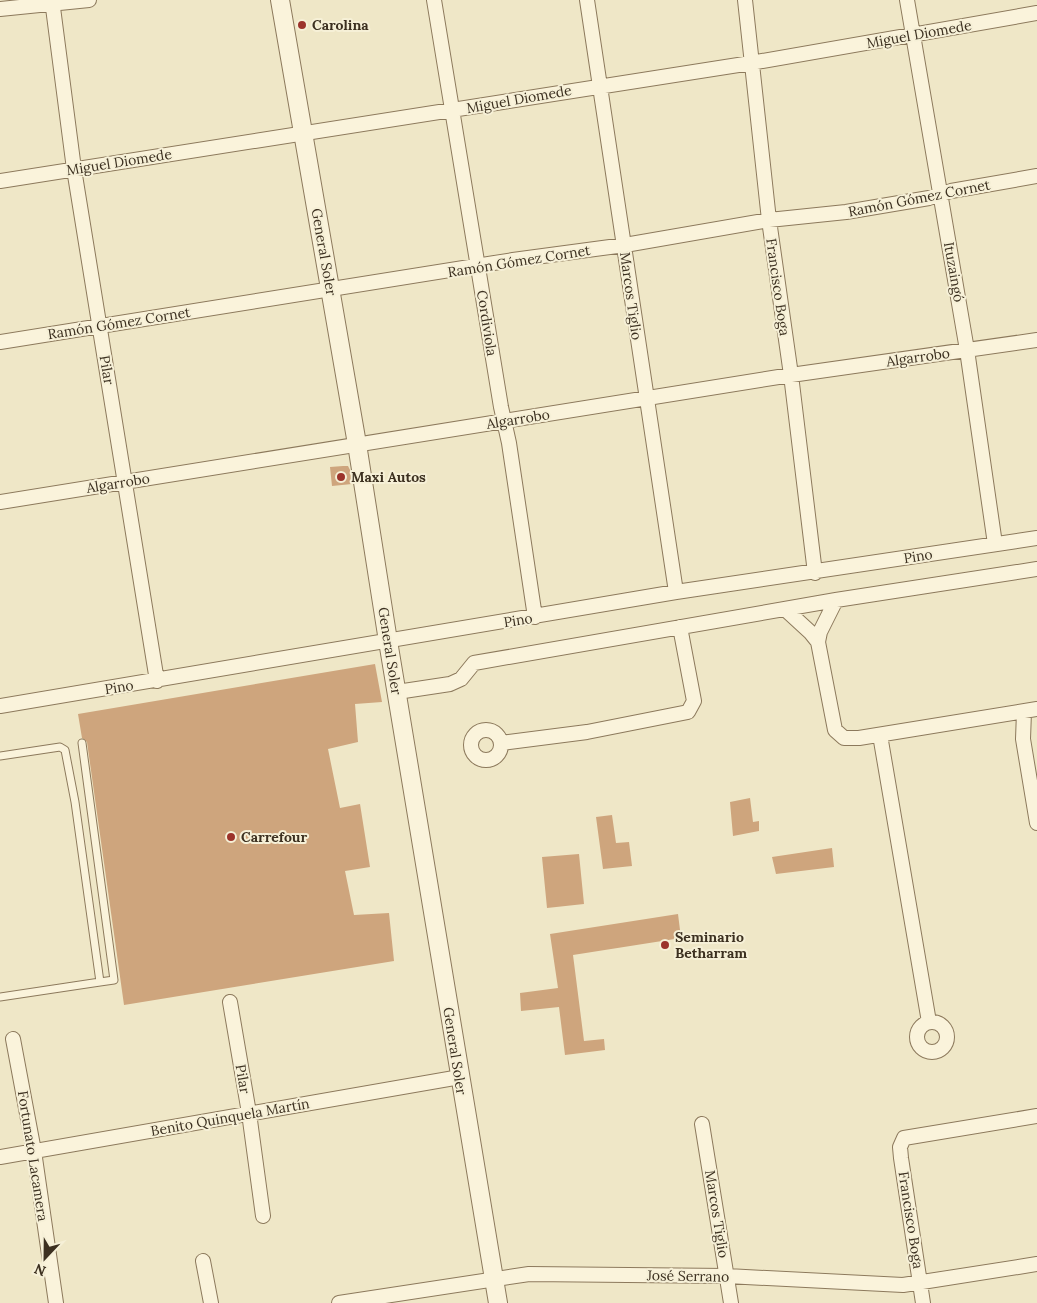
<svg xmlns="http://www.w3.org/2000/svg" width="1037" height="1303" font-family="Lora,serif">
	<style>
		.building { fill: #cea57d }
		.lines { fill: none; stroke-linecap: round; stroke-linejoin: round }
		.service-casing { stroke: #8c795c; stroke-width: 9 }
		.minor-casing { stroke: #8c795c; stroke-width: 16 }
		.tertiary-casing { stroke: #8c795c; stroke-width: 20 }
		.service { stroke: #faf3db; stroke-width: 7 }
		.minor { stroke: #faf3db; stroke-width: 14 }
		.tertiary { stroke: #faf3db; stroke-width: 18 }
		.poi-dot { fill: #9c332b; stroke: #f6f0d7; stroke-width: 2 }
		.labels { text-anchor: middle; stroke-width: 4; stroke-linejoin: round; paint-order: stroke }
		.poi-label { font-size: 14px; font-weight: bold; fill: #3c3020; stroke: #f6f0d7; text-anchor: start }
		.street-label { font-size: 14px; fill: #3c3020; stroke: #f6f0d7 }
	</style>
	<rect width="100%" height="100%" fill="#efe7c7"/>
	<path class="building" d="M343,466H348L350,470L352,484L332,486L330,467Z
		M375,664L382,702L355,704L358,742L328,749L340,808L360,804L370,867L345,871L354,915L389,913L394,961L124,1005L87,742L82,738L78,714Z
		M750,798L753,822L759,821V831L733,836L730,802Z
		M612,815L616,843L629,842L632,866L603,869L596,817Z
		M832,848L834,867L776,874L772,857Z
		M579,854L584,904L547,908L542,857Z
		M678,914L681,938L573,955L584,1041L604,1039L605,1050L565,1055L559,1007L521,1011L520,993L558,988L550,934Z"/>
	<g class="lines">
		<defs>
			<path id="service" d="M82,743L114,980L100,982
				M0,756L60,747L65,750L75,802L100,982L0,997"/>
			<path id="minor" d="M52,0L74,169L157,681
				M434,0L501,407L509,443L535,617
				M587,0L676,592
				M745,0L769,220L791,375L815,573
				M907,0L967,350L995,544
				M0,9L89,0
				M0,181L751,63L1037,13
				M0,342L513,260L625,245L769,220L846,212L929,198L951,191L1037,176
				M0,502L791,375L1037,340
				M785,609L810,632L818,642L820,632L836,600
				M818,642L835,730L844,738H859L1037,709
				M397,692L450,684L461,679L474,663L836,600L1037,569
				M0,706L676,592L1037,538
				M1024,712L1023,739L1037,823
				M471 745a15 15 0 1 1 30 0a15 15 0 1 1-30 0Z
				M880,735L929,1022
				M501,743L587,732L688,712L694,701L680,627
				M230,1002L249,1113L263,1216
				M917 1037a15 15 0 1 1 30 0a15 15 0 1 1-30 0Z
				M13,1039L34,1151L56,1303
				M702,1124L731,1303
				M0,1157L460,1077
				M203,1261L211,1303
				M339,1303L529,1274L727,1276L903,1285L1037,1264
				M923,1303L901,1158L900,1147L904,1138L1037,1116"/>
			<path id="tertiary" d="M280,0L357,444L388,641L498,1303"/>
		</defs>
		<use href="#service" class="service-casing"/>
		<use href="#minor" class="minor-casing"/>
		<use href="#tertiary" class="tertiary-casing"/>
		<use href="#service" class="service"/>
		<use href="#minor" class="minor"/>
		<use href="#tertiary" class="tertiary"/>
	</g>
	<g class="poi-dot">
		<circle cx="302" cy="25" r="5"/>
		<circle cx="341" cy="477" r="5"/>
		<circle cx="231" cy="837" r="5"/>
		<circle cx="665" cy="945" r="5"/>
	</g>
	<g class="labels">
		<g class="poi-label">
			<text x="312" y="30">Carolina</text>
			<text x="351" y="482">Maxi Autos</text>
			<text x="241" y="842">Carrefour</text>
			<text x="675" y="942">Seminario<tspan x="675" dy="16">Betharram</tspan></text>
		</g>
		<g class="street-label">
			<text transform="translate(919 34) rotate(-10)" y="5">Miguel Diomede</text>
			<text transform="translate(519 99) rotate(-10)" y="5">Miguel Diomede</text>
			<text transform="translate(119 162) rotate(-9)" y="5">Miguel Diomede</text>
			<text transform="translate(919 198) rotate(-11)" y="5">Ramón Gómez Cornet</text>
			<text transform="translate(324 252) rotate(80)" y="5">General Soler</text>
			<text transform="translate(519 261) rotate(-9)" y="5">Ramón Gómez Cornet</text>
			<text transform="translate(954 272) rotate(80)" y="5">Ituzaingó</text>
			<text transform="translate(778 287) rotate(82)" y="5">Francisco Boga</text>
			<text transform="translate(631 296) rotate(82)" y="5">Marcos Tiglio</text>
			<text transform="translate(119 323) rotate(-9)" y="5">Ramón Gómez Cornet</text>
			<text transform="translate(487 323) rotate(81)" y="5">Cordiviola</text>
			<text transform="translate(918 357) rotate(-8)" y="5">Algarrobo</text>
			<text transform="translate(107 370) rotate(80)" y="5">Pilar</text>
			<text transform="translate(518 419) rotate(-9)" y="5">Algarrobo</text>
			<text transform="translate(118 483) rotate(-9)" y="5">Algarrobo</text>
			<text transform="translate(918 556) rotate(-9)" y="5">Pino</text>
			<text transform="translate(518 620) rotate(-9)" y="5">Pino</text>
			<text transform="translate(390 651) rotate(81)" y="5">General Soler</text>
			<text transform="translate(119 687) rotate(-9)" y="5">Pino</text>
			<text transform="translate(455 1051) rotate(81)" y="5">General Soler</text>
			<text transform="translate(243 1079) rotate(80)" y="5">Pilar</text>
			<text transform="translate(230 1117) rotate(-10)" y="5">Benito Quinquela Martín</text>
			<text transform="translate(33 1156) rotate(81)" y="5">Fortunato Lacamera</text>
			<text transform="translate(717 1214) rotate(81)" y="5">Marcos Tiglio</text>
			<text transform="translate(911 1220) rotate(81)" y="5">Francisco Boga</text>
			<text transform="translate(688 1276) rotate(1)" y="5">José Serrano</text>
		</g>
	</g>
	<g transform="translate(45 1258) rotate(202)" stroke="#f6f0d7" stroke-width="4" paint-order="stroke">
	<path d="M0-4L9 19L0 12L-9 19Z" fill="#3c3020"/>
	<text y="-8" font-size="14" font-weight="bold" text-anchor="middle" fill="#3c3020">N</text>
	</g>
</svg>
